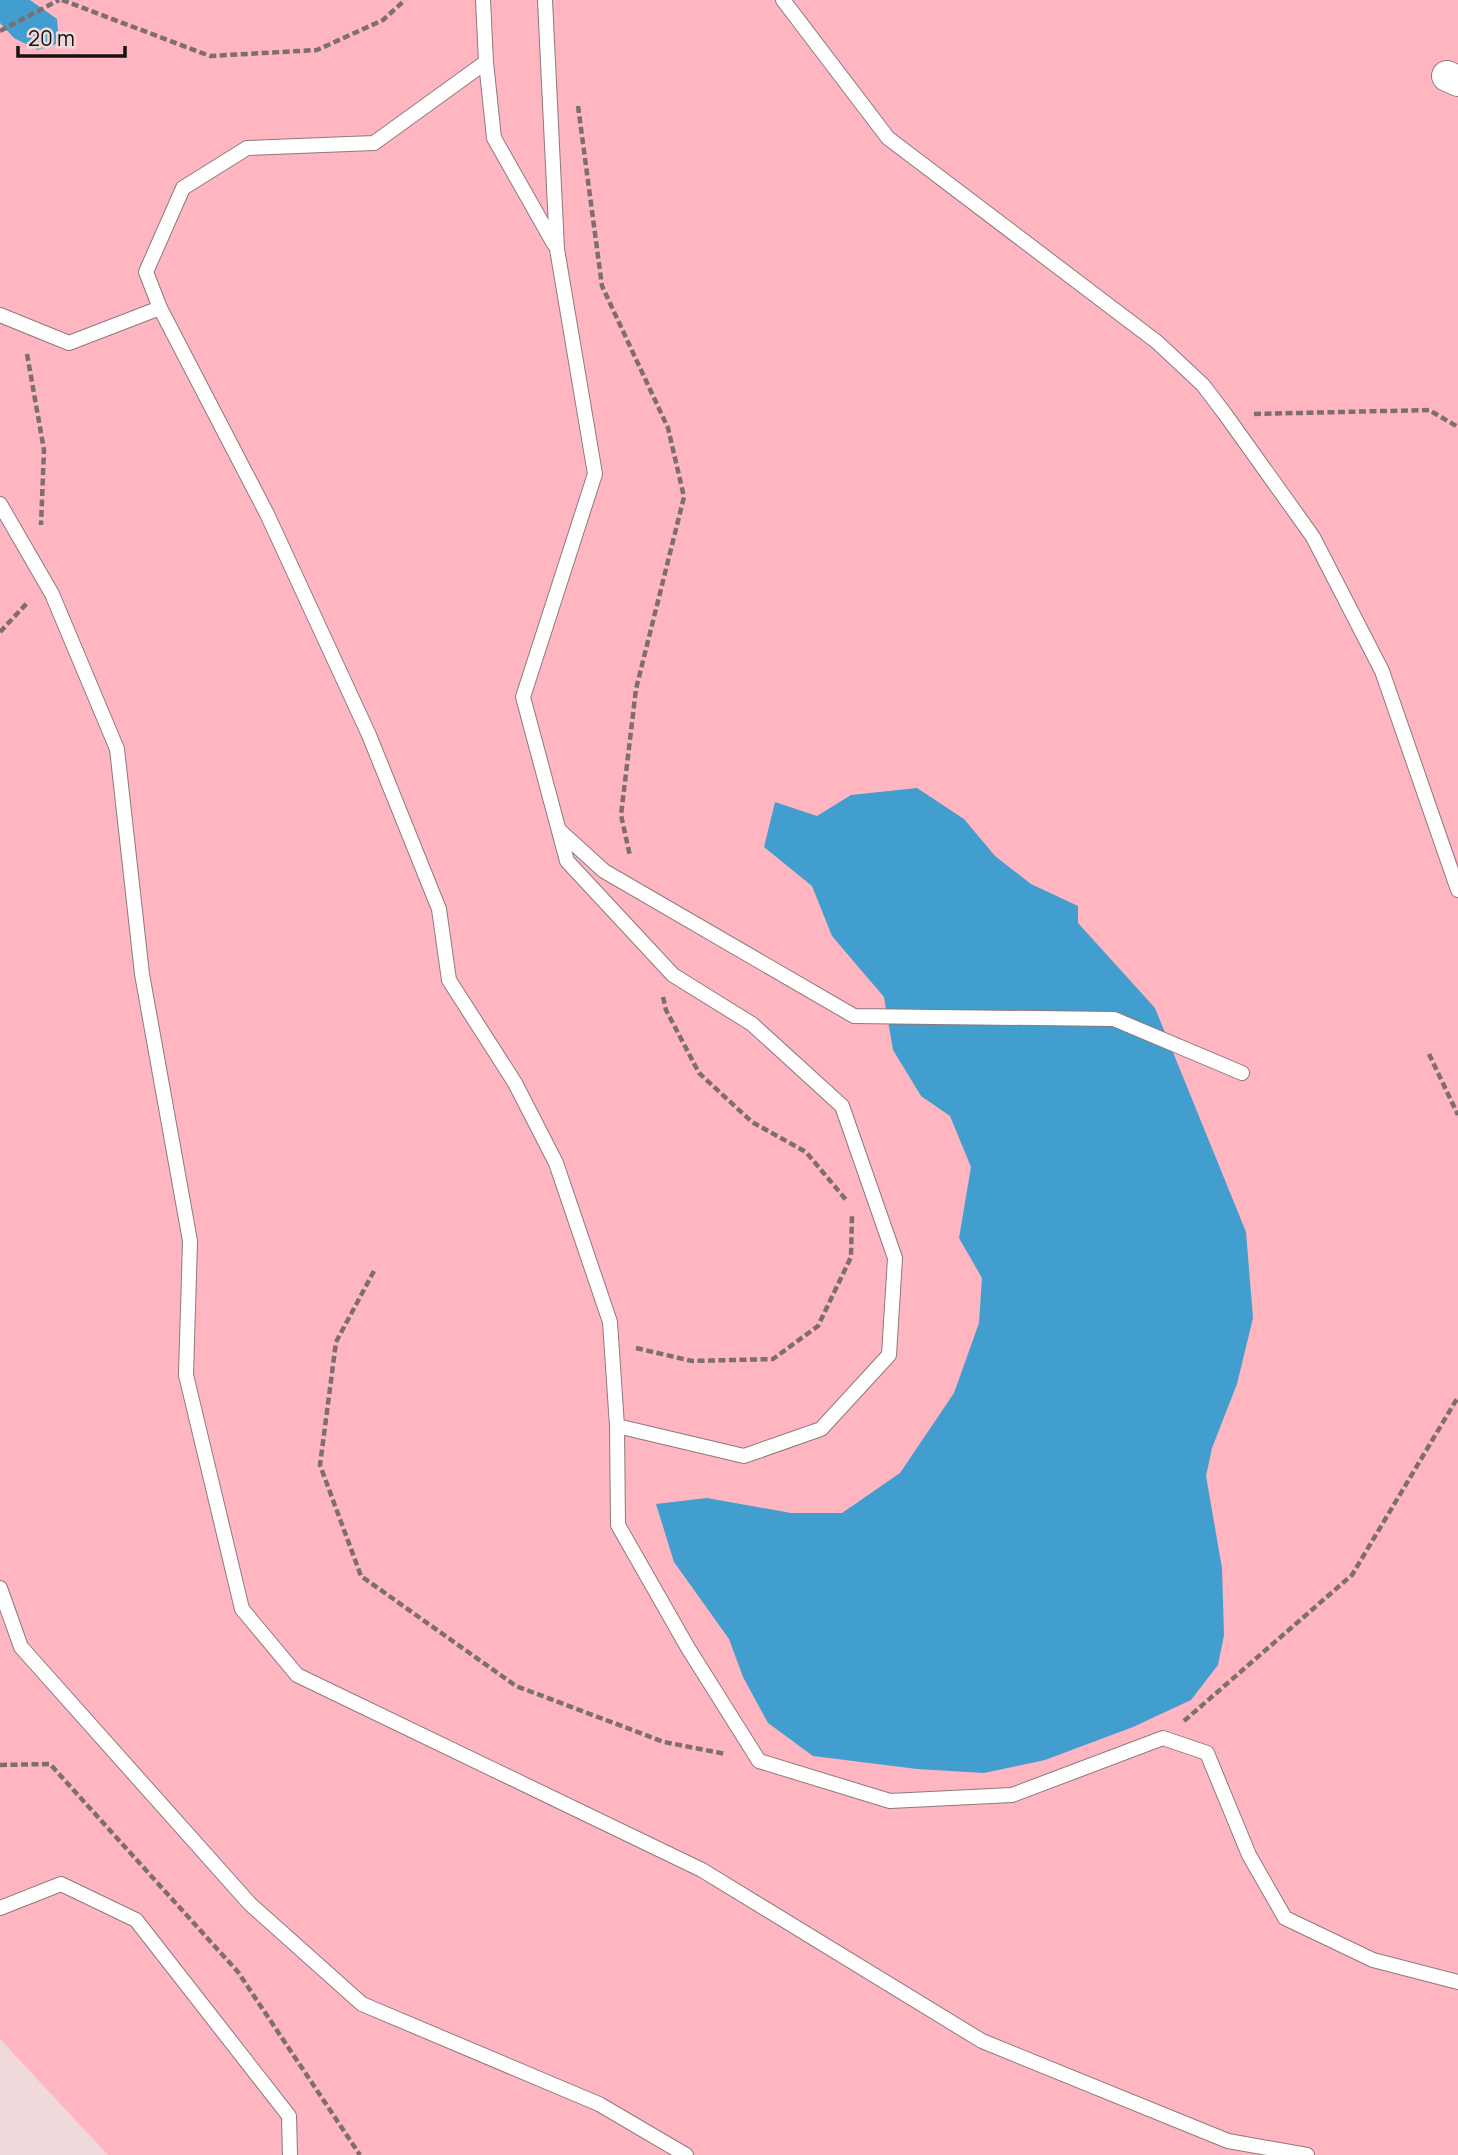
<svg xmlns="http://www.w3.org/2000/svg" width="1458" height="2155" font-family="Manrope,sans-serif">
	<style>
		.green { fill: #ffb6c0 }
		.water { fill: #419ece }
		.lines { fill: none; stroke-linecap: round; stroke-linejoin: round }
		.service-casing { stroke: #8e797c; stroke-width: 16 }
		.minor-casing { stroke: #8e797c; stroke-width: 32 }
		.path { stroke: #7d6e70; stroke-width: 4.5; stroke-dasharray: 7 3.5; stroke-linecap: butt }
		.service { stroke: #fff; stroke-width: 14 }
		.minor { stroke: #fff; stroke-width: 30 }
	</style>
	<rect width="100%" height="100%" fill="#f0d9db"/>
	<path class="green" d="M0,0H1458V2155H108L0,2039Z"/>
	<path class="water" d="M0,0H30L57,19L59,43L38,50L14,38L0,23Z
		M917,788L964,819L995,856L1031,884L1078,906V923L1155,1008L1246,1232L1253,1318L1237,1384L1212,1448L1206,1476L1222,1568L1224,1635L1218,1665L1191,1700L1133,1727L1045,1760L984,1773L917,1769L813,1756L768,1723L743,1677L729,1639L674,1562L656,1504L707,1498L791,1513H842L900,1473L954,1393L979,1323L982,1278L959,1238L971,1167L950,1116L921,1096L893,1050L884,997L832,936L812,886L764,847L775,802L817,816L851,795Z"/>
	<g class="lines">
		<defs>
			<path id="service" d="M545,0L557,249L595,474L523,697L567,861L673,975L752,1024L842,1106L895,1258L889,1355L821,1429L744,1456L617,1426
				M783,0L888,138L1157,342L1203,385L1225,414L1313,537L1382,671L1458,890
				M486,62L494,138L554,244
				M160,308L146,272L183,188L247,148L374,143L486,62L483,0
				M0,315L69,343L160,308L267,514L369,735L439,909L449,980L515,1083L556,1163L610,1322L617,1426L618,1525L688,1648L759,1761L890,1801L1012,1795L1163,1738L1207,1753L1249,1855L1285,1918L1373,1960L1458,1982
				M0,504L52,594L117,749L142,974L190,1241L186,1375L242,1609L297,1675L702,1870L982,2041L1228,2141L1307,2155
				M560,831L604,871L854,1016L1114,1019L1242,1073
				M0,1588L21,1647L250,1904L362,2004L599,2104L686,2155
				M0,1908L61,1884L136,1920L289,2116L290,2155"/>
			<path id="minor" d="M1447,76L1458,81"/>
		</defs>
		<use href="#service" class="service-casing"/>
		<use href="#minor" class="minor-casing"/>
		<path class="path" d="M62,0L210,56L317,50L383,20L405,0
			M0,31L59,0
			M578,106L602,286L668,428L684,497L636,689L621,815L630,856
			M27,354L44,450L41,525
			M1254,414L1429,410L1458,427
			M0,632L28,602
			M663,997L666,1010L699,1073L752,1122L806,1152L847,1201
			M1429,1054L1458,1115
			M374,1271L336,1342L320,1465L361,1576L516,1686L664,1742L726,1754
			M636,1348L692,1361L773,1359L818,1326L851,1257L852,1215
			M1184,1721L1352,1575L1458,1397
			M0,1765L50,1764L238,1972L360,2155"/>
		<use href="#service" class="service"/>
		<use href="#minor" class="minor"/>
	</g>
	<path d="M18 46v10h107v-10" fill="none" stroke="#181011" stroke-width="3.5"/>
	<text x="28" y="46" font-size="21" fill="#181011" stroke="#f0d9db" stroke-width="5" paint-order="stroke">20 m</text>
</svg>
